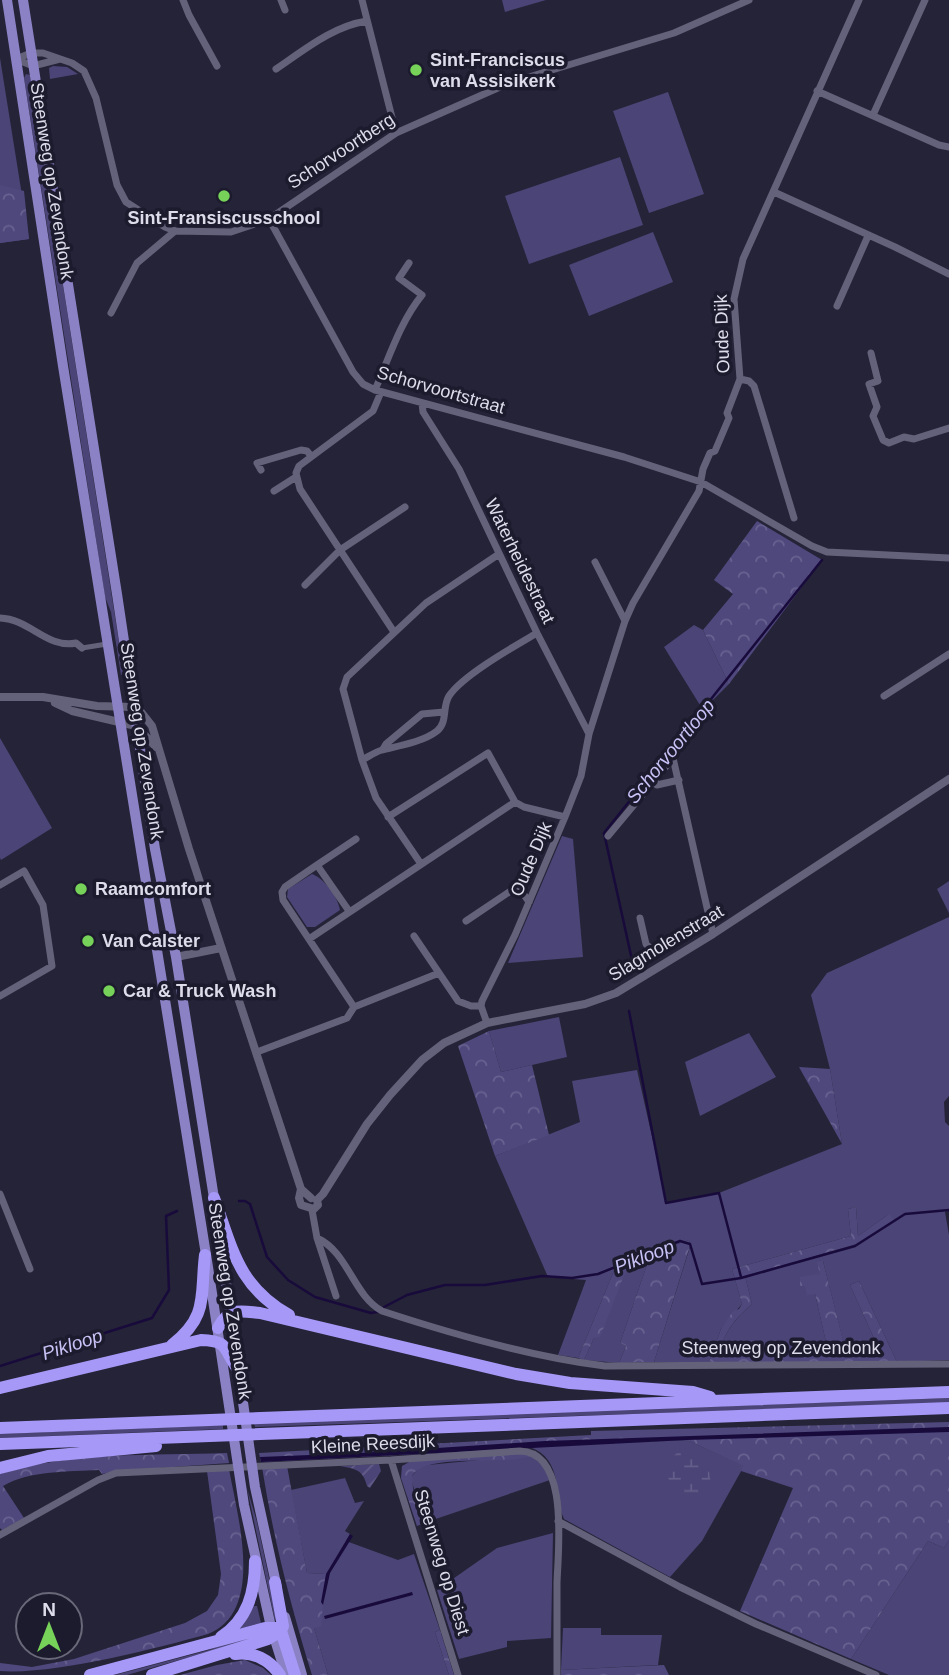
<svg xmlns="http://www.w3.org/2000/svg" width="949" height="1675" font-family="Arial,sans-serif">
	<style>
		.green { fill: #4b4476 }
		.forest { fill: url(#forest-crowns) }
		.wetland { fill: url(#wetland-marsh) }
		.garden { fill: url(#garden-furrows) }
		.water { fill: #180b3b }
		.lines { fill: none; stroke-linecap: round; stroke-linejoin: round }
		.stream { stroke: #180b3b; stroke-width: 2.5 }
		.pedestrian { stroke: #64627a; stroke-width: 5 }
		.minor { stroke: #64627a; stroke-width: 7 }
		.tertiary { stroke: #64627a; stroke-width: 8 }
		.primary { stroke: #8b82c5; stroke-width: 10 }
		.motorway { stroke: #a598f7; stroke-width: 12 }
		.poi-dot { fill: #77d259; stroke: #1c1a2d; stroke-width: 2.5 }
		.labels { text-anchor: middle; stroke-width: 7; stroke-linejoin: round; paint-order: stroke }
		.poi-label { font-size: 18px; font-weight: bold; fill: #dddcea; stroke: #1c1a2d; text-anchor: start }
		.street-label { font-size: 18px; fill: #dddcea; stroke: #1c1a2d }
		.water-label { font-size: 19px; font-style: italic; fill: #c7c2f5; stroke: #1c1a2d }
	</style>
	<defs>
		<pattern id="forest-crowns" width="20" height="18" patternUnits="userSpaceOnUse" patternTransform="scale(1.75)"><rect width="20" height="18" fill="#4f487d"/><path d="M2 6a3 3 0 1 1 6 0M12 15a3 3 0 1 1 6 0" fill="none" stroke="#686290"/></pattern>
		<pattern id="wetland-marsh" width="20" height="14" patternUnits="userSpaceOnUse" patternTransform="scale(1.75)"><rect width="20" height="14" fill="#4b4476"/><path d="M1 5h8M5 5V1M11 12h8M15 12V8" fill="none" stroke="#645e8a"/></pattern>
		<pattern id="garden-furrows" width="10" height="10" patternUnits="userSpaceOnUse" patternTransform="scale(1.75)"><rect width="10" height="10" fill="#4b4476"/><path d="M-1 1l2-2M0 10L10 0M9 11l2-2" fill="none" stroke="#645e8a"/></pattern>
	</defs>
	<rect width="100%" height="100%" fill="#252338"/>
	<path class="green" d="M502,0H546L505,12Z
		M0,58L29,239L0,243Z
		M53,66L67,67L78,74L50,79L49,68Z
		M26,74L30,75L124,674L121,675L111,612L105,597L24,78Z
		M668,92L704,194L649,213L613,111Z
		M620,157L643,225L529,264L505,196Z
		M653,232L673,282L589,316L569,265Z
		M694,625L703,630L729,684L703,710L664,647Z
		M0,738L52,828L1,860L0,858Z
		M562,836L573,839L583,957L508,963Z
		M312,874C324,878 338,897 340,910L315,927H307L287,897L288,889Z
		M949,881V913L937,889Z
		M949,917V1096L944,1102L945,1122L949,1126V1210L945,1212L949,1235V1360L897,1362L859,1281L850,1285L882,1356L847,1357L823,1261L820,1274L801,1286L805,1285L815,1294L829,1355L717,1357C725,1332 732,1322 752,1304L745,1276L857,1244L889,1214L858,1236L856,1207L848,1209L851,1236L732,1269L742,1304L721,1329L709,1362H654L690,1247L689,1240L651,1253L620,1343L626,1346L619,1363L584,1360L594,1338L616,1266L578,1358L558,1355L586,1280L548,1277L495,1156L580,1122L572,1081L637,1070L667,1203L719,1193L842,1144L830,1069L811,995L827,973Z
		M559,1017L567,1057L501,1072L489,1031Z
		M749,1033L776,1077L700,1116L685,1062Z
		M949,1398V1403L255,1427L254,1423Z
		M223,1425V1429L0,1438V1434Z
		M687,1440L744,1466L702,1541L670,1577L564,1519C553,1494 564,1460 530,1447Z
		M530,1455L542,1464L550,1480L424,1523L412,1482V1476L419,1468L428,1465Z
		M345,1478L355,1503L364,1501L345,1531L350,1534L346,1541L398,1560L414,1554L440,1630L435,1632L449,1675H328L314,1628L322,1605L325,1574L307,1573L291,1490Z
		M247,1488L257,1522L277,1615L275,1621Z
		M553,1533L551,1638L507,1641V1647L459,1659L437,1590L497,1548Z
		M949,1540V1675H889L851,1659L928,1541L944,1548Z
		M254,1606H257L261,1623L239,1629Z
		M563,1628H601V1635H662L658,1665L561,1670Z
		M250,1635L263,1636L127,1675H115L209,1650Z"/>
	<path class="forest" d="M0,185L24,191L29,239L0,243Z
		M757,521L822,560L729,684L703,630L733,594L714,580Z
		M489,1031L501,1072L532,1065L549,1135L495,1156L458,1046Z
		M799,1067L830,1069L842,1144Z
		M856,1207L858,1236L889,1214L894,1220L857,1244L745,1276L752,1304C733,1321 725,1331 718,1356L829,1355L815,1294L807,1295L805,1286H800V1277L820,1274L817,1262L823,1261L847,1356H882L850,1285L859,1281L897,1362H709L721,1329L733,1311L739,1309L742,1304L732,1269L851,1236L848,1209Z
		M689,1240L690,1246L654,1362L619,1363L626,1346L620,1343L651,1253Z
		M628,1265L600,1337L594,1338L584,1360L578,1358L616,1266Z
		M949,1422V1540L944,1548L928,1541L851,1659L740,1611L793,1488L741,1471L743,1466L687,1440L261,1462L259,1453L591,1435V1431Z
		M227,1453L229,1463L116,1471L102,1474L99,1470C69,1472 30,1470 3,1486L24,1518L2,1530L0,1528V1474C71,1451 153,1456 227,1453Z
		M522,1453L530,1456C504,1466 426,1452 412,1476L413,1488L424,1523L417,1526L401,1478L402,1466L413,1460Z
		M287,1466L307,1573L326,1574L321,1626L314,1628L328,1675H312C291,1607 273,1537 262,1467Z
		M229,1469C237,1515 266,1611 208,1634C154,1649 53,1675 0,1671V1663L32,1667L74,1659L185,1623L207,1611L218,1595L221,1574L207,1471Z
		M440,1630L454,1675H449L435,1632Z
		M245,1660L263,1668L271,1675H180L217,1665Z
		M664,1665L669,1675H561V1670Z"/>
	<path class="wetland" d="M678,1452L698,1454L708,1462C709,1479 716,1489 701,1503H687C672,1490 656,1469 678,1452Z"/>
	<path class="garden" d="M379,1464L381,1471L370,1488L367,1486C363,1469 355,1469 340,1466Z"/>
	<path class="water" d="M949,1427V1432L687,1440L261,1462L260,1457L360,1453L545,1441Z
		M350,1534L353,1536L330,1573L323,1605L321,1602L326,1574Z
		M412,1592L413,1595L325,1619L324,1616Z"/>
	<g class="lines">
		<path class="stream" d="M634,969L604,833L822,560
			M629,1011L666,1203L719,1193L741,1277
			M239,1201H245L250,1204L267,1257L288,1280L315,1297L371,1313L377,1312
			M384,1307L407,1295L445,1285H485L542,1276L572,1278L598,1274L680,1241L690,1244L702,1284L741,1278L855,1246L905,1214L949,1210
			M0,1366L152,1318L169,1290L166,1216L177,1211"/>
		<path class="pedestrian" d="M82,648L107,644"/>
		<path class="minor" d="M183,0L189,15L217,66
			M281,0L285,10
			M362,0L396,133
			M16,59L31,53H43L72,63L84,71L96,98L117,185L126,202L165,227L175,231L231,232L269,219L396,133L509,83L674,33L749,0
			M16,59L33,66L60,59
			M276,69C304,50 333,26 367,21
			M817,91L939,145L949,147
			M873,115L925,0
			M774,192L895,247L949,274
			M269,219L353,372L363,384L375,390L624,457L701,482L812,546L827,552L949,558
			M837,306L868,236
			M111,313L137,263L175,231
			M871,353L878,381L869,384L877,407L873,416L883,440L889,443L904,437L914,439L949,428
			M740,379L749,381L754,386L794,518
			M375,390C389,358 400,322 422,295L399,278L409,263
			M381,392L373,411L299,466L296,473L300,489L394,632
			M422,403L423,412L459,469L537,633L589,734
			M261,470L257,463L301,450L307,451L311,456
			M274,491L296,477
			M595,562L625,621
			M305,585L340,550L405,507
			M0,618C30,619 47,649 76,643L82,648
			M884,696L949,654
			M383,749L386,744L422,714L444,712
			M362,760C368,757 375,752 382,750C398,746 423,742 437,731C448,722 442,707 449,696C463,675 515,646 537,633
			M657,785L679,780
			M388,817L488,753L515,802L524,807L565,817
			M608,836L673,758L713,934
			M421,864L376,798L362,760L343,689L347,677L426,603L499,554
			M317,865L356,839
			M0,885L24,871L43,905L52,966L0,996
			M349,911L317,865L285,887L282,892L283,900L354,1007L439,973
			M640,918L646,944L651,949L709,915
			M466,921L518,886L529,902
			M414,936L458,1001L471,1006H481
			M309,939L515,802
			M487,1023L481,1006L482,1001L515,935L565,817L581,776L589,734L625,621L633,603L699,491L703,469L710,453L715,451L729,418L727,413L740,379L734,299L743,259L859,0
			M257,1052L347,1018L354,1007
			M0,1194L30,1269
			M312,1210L317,1238L336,1296
			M317,1238C348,1252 353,1295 382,1311C452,1334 532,1357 605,1366L949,1364
			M391,1460L458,1675
			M558,1521L680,1587L756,1624L876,1675
			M0,1535L98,1480L116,1473L391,1460L520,1451C570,1452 558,1550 557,1583C557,1614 557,1644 557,1675"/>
		<path class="tertiary" d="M0,697H43L97,706L133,707L141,712L152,726L189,849L301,1189L299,1198L301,1205L314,1209L318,1205L317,1200
			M55,703L72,711L136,726L156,747
			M176,957L221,948
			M301,1189L311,1198
			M317,1200L323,1194L367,1124L390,1095L422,1060L444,1043L487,1023L585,1004L616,993L713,934L949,779"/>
		<path class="primary" d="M7,0L63,366L208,1267L244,1505L271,1627L286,1675
			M23,0L117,594L155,849L176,957L214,1198L255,1487L277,1588
			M285,1617L302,1675"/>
		<path class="motorway" d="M214,1198C233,1250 238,1286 289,1315
			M218,1328C229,1307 239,1311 260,1313L516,1374L570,1383L693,1392L710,1397
			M172,1345C209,1316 200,1296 205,1255
			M0,1388L201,1340C229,1341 223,1348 237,1368
			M0,1428L949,1392
			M0,1444L949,1408
			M0,1468L48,1456L156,1446
			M275,1582L283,1626L281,1631L295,1675
			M221,1637C248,1619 255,1592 255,1561
			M235,1654C253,1651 270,1660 280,1675
			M90,1675L265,1628H276L281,1631
			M152,1675L268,1639L281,1631"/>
	</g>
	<g class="poi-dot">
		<circle cx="416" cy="70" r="7"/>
		<circle cx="224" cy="196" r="7"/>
		<circle cx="81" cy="889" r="7"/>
		<circle cx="88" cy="941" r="7"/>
		<circle cx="109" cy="991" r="7"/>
	</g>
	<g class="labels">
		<g class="poi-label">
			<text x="430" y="66">Sint-Franciscus<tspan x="430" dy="21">van Assisikerk</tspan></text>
			<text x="224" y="224" text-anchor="middle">Sint-Fransiscusschool</text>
			<text x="95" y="895">Raamcomfort</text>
			<text x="102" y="947">Van Calster</text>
			<text x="123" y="997">Car &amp; Truck Wash</text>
		</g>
		<g class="street-label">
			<text transform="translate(341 151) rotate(-33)" y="6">Schorvoortberg</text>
			<text transform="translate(52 181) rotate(81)" y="6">Steenweg op Zevendonk</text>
			<text transform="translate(722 334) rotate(-92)" y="6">Oude Dijk</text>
			<text transform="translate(441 390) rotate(16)" y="6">Schorvoortstraat</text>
			<text transform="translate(520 561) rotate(64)" y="6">Waterheidestraat</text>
			<text transform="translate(142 741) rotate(81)" y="6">Steenweg op Zevendonk</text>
			<text transform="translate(531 859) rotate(-67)" y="6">Oude Dijk</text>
			<text transform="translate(666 943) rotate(-31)" y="6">Slagmolenstraat</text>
			<text transform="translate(230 1301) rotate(81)" y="6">Steenweg op Zevendonk</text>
			<text x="781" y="1354">Steenweg op Zevendonk</text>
			<text transform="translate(373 1444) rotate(-3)" y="6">Kleine Reesdijk</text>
			<text transform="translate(442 1562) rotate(73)" y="6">Steenweg op Diest</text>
		</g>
		<g class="water-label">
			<text transform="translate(670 751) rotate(-51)" y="7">Schorvoortloop</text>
			<text transform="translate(644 1256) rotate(-21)" y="7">Pikloop</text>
			<text transform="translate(72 1344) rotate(-18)" y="7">Pikloop</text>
		</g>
	</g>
	<g transform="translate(49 1626)"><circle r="33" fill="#1c1a2d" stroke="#696879" stroke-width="2"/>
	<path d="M0-5L12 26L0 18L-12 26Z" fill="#77d259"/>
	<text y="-10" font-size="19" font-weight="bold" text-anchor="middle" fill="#dddcea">N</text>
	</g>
</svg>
